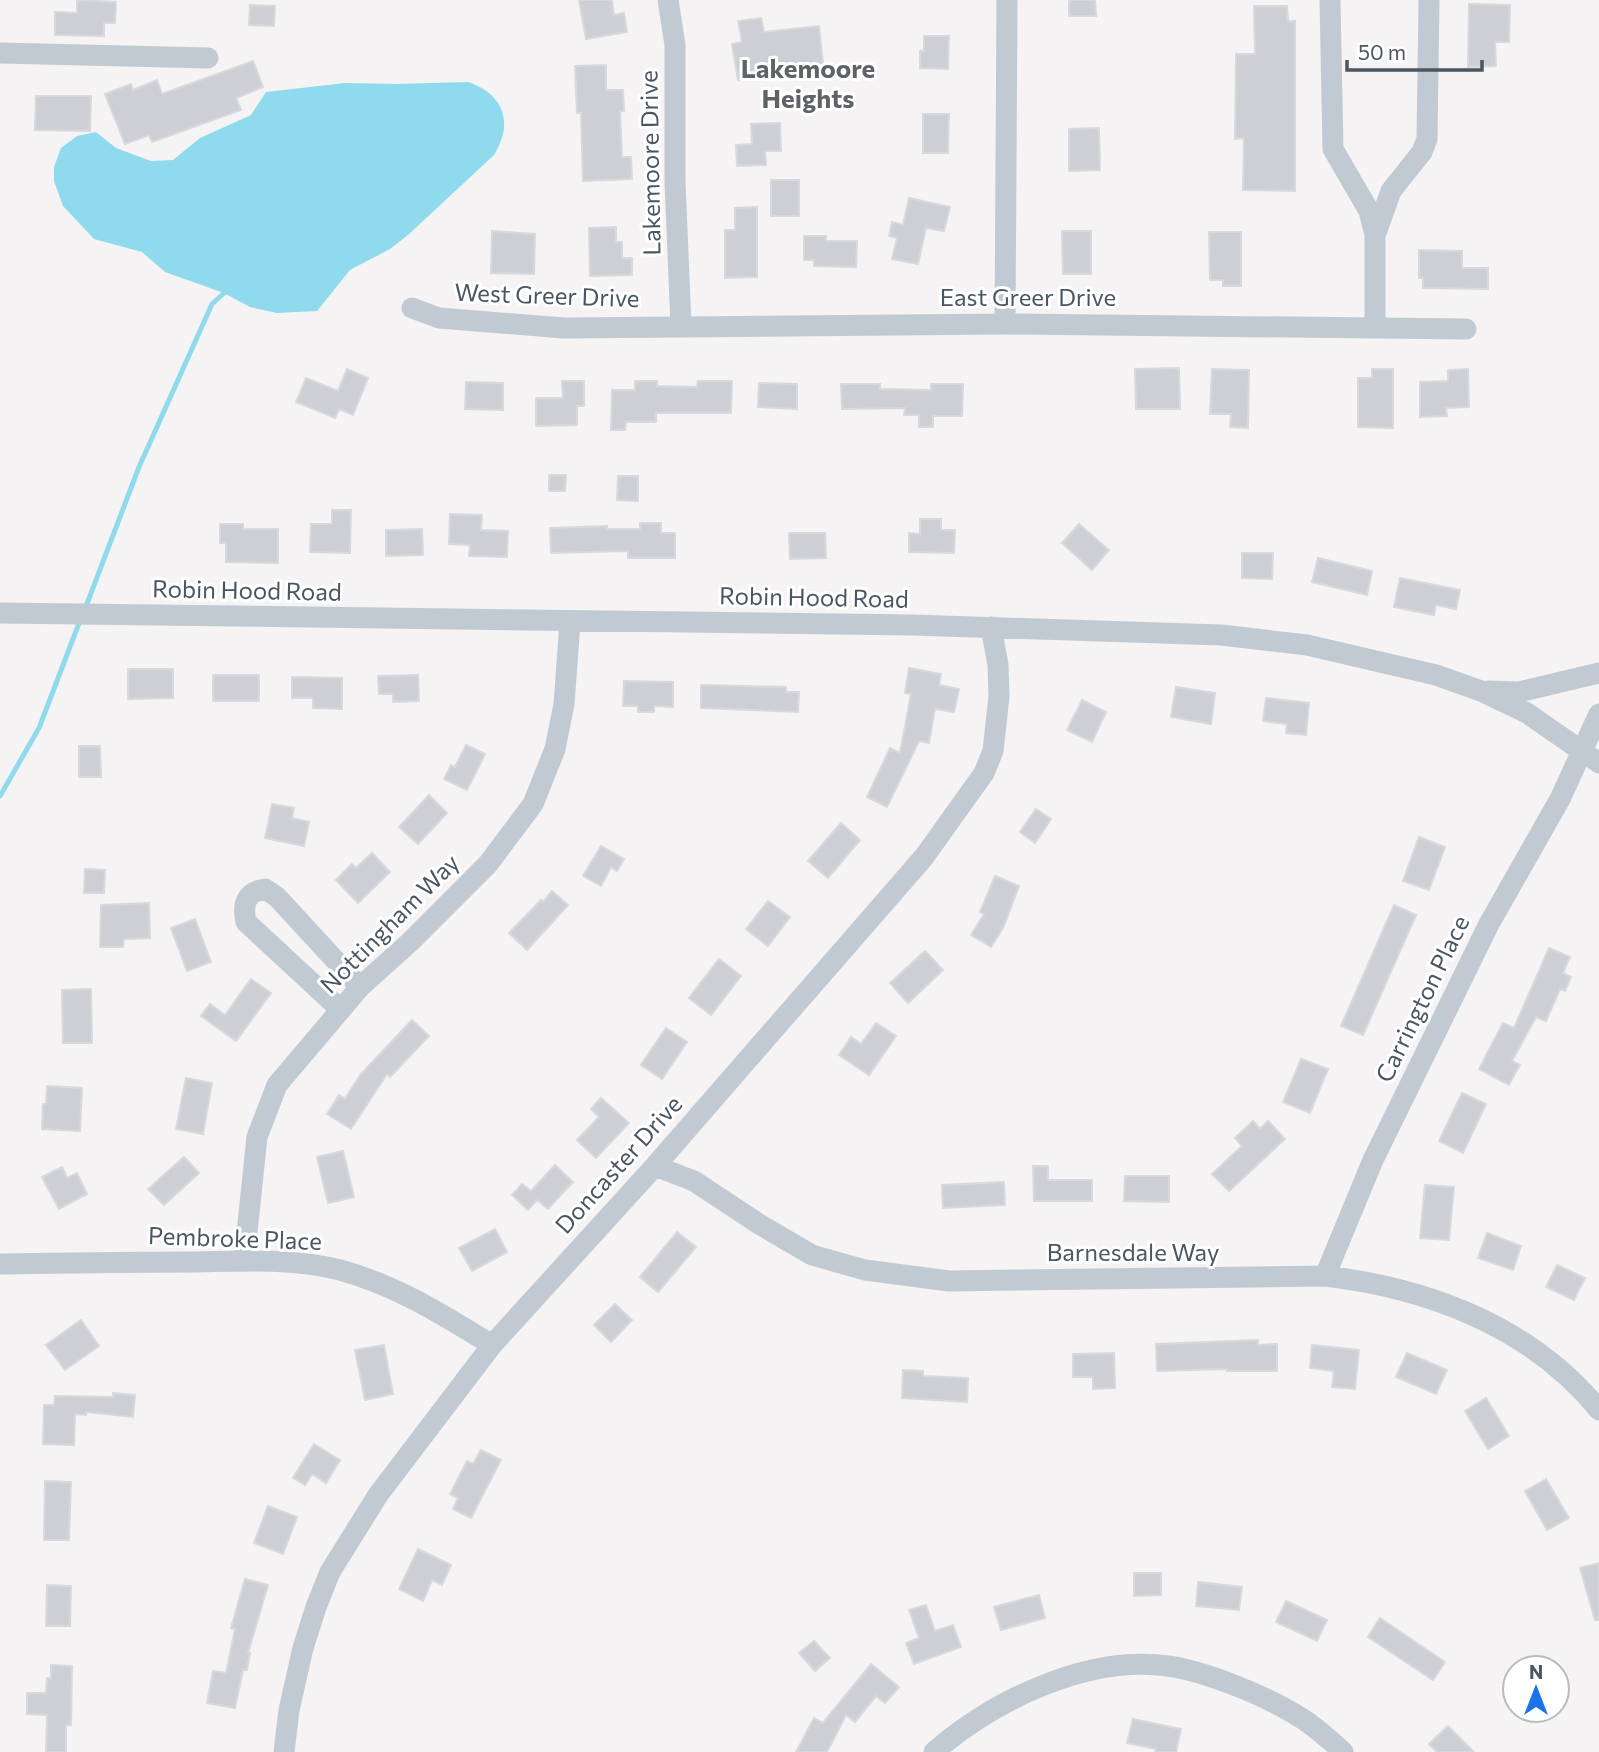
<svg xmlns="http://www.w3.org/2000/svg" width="1599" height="1752" font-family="Commissioner,sans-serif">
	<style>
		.water { fill: #90daee }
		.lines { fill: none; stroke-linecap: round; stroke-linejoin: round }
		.stream { stroke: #90daee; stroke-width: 5 }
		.building { fill: #cdcfd5; stroke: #d7d9de; stroke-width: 2 }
		.minor { stroke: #c1cad2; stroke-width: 21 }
		.labels { text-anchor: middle; stroke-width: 6; stroke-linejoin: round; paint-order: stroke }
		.street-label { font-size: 24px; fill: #4a5661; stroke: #fff }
		.neighbourhood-label { font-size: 26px; font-weight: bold; fill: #5f6368; stroke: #fff }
	</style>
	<rect width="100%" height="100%" fill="#f5f3f3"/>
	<path class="water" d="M468,82C504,94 514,123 494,155L408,235L390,249L350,270L317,311L277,313L250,307L224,293L165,272L142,252L94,239L63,206L54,181V167L61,148L77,136L96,132L116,148L151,161L173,160L200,138L251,115L266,92L345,83L397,84Z"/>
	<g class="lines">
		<path class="stream" d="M85,609L139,467L212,304L224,293
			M0,796L39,728L81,618"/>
	</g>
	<path class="building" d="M77,0L116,2L115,23H104V36L55,35V12L77,13Z
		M579,0H612L614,15L624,13L627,32L586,39Z
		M1069,0H1095L1096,16H1069Z
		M1469,4L1510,5L1509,42H1495L1496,66L1468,67Z
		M250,5L275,6L274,26L249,25Z
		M1254,6H1287L1288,21H1295V191L1243,190L1244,138L1235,139L1236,54H1255Z
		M761,18L764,32L819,26L823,64L789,68V73L738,80L732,44L742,42L738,21Z
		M924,36H949L948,69L920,68V51H924Z
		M253,61L263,87L236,98L241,110L152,142L149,135L125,144L105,94L131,84L133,90L157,80L162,94Z
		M606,65V90H623L624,111H620L622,157H631L632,179L583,181L581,113H577L575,66Z
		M36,96H91L90,131L35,130Z
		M923,114H949L948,153H923Z
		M780,123L781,151H765L766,165L737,166L736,145L752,144L751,124Z
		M1099,128L1100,170L1069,171V129Z
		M771,180H799V216H771Z
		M909,198L950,207L944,231L926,228L918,264L892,259L897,238L889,236L892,222L903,225Z
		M757,207V277L725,278V230H735V208Z
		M616,227V242H622V258H632V275L590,276L589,228Z
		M492,231L535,234L534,274L491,273Z
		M1062,231H1091V274H1063Z
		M1209,232H1241V286H1223V280H1210Z
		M804,236H826V241H857L856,267L814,266V260H804Z
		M1419,250L1462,251V268H1488V289L1423,288V278H1419Z
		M1179,368L1180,409H1136L1135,369Z
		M347,369L368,378L353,415L339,409L335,418L296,402L306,378L338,391Z
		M1212,369L1249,370L1248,428L1230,427L1231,414H1210Z
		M1372,369H1393V428L1358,427V378H1372Z
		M1468,369L1469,407L1446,408L1447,416L1420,417V382L1448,381V370Z
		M562,381H584V406H577V425L536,426V398H563Z
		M635,381H657V386L697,387L698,381H732L731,413H656V422H626L625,430H611L612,390H635Z
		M466,382L503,383V410L465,409Z
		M759,383L797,384V409L758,407Z
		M841,384H880V389L931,390V384H963L962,416H933V427H919V415H904L905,408L842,409Z
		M549,475H566L565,491H549Z
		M618,476H638V501L617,500Z
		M332,510H351L350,553L310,552L311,524H332Z
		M450,514L482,515L481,530L508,531L507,557L469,556L470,545L449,544Z
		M920,519H941V530H955L954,553L909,552V533L920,534Z
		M640,523H661V533H675V558H628V551L551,553L550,528L607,526V529H640Z
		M220,524H243V529H278V563L226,562V543H220Z
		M1079,524L1109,550L1092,570L1062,543Z
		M422,529L423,555L386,556V530Z
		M789,533H825L826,558L790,559Z
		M1242,553H1273L1272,579L1242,578Z
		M1318,558L1372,571L1367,595L1312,582Z
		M1400,578L1460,590L1456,609L1436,605L1434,615L1394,607Z
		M909,668L941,674L939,685L959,689L954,712L935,709L929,743L919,741L887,807L867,797L890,748L900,753L911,694L905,693Z
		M128,669H173V698L128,699Z
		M213,675H259V701H213Z
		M418,675L419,701L393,702V694H379L378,676Z
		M292,677L342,678V709L313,708V698H292Z
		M624,681L673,682V707L654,706V712H638V706H623Z
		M701,685L786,687V692H799L798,712L701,708Z
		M1176,687L1215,693L1211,724L1171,717Z
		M1266,698L1309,703L1306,735L1286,733L1287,724L1263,721Z
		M1082,700L1106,712L1092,742L1067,730Z
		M466,745L485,754L467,790L444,779L451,765L455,767Z
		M79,746H100L101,777H79Z
		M429,795L447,813L418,844L399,827Z
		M272,804L294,808L292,818L309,822L304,846L265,838Z
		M1036,809L1051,819L1035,843L1020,832Z
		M841,823L860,840L828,878L808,861Z
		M1419,837L1445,847L1429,890L1403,881Z
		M601,846L624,859L617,871L611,867L601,886L583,876Z
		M372,853L390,872L358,903L336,880L352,864L356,868Z
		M85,869L105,870L104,893H84Z
		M995,876L1019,886L1003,928L991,947L971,935L984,914L980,912Z
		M552,891L568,905L527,950L509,933L541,900L543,902Z
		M768,901L790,917L768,946L746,929Z
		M149,903L150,938L124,939L123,947H100L101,905Z
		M1394,905L1416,915L1363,1035L1341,1026Z
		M195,919L211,962L187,971L171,928Z
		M1549,948L1570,957L1563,973L1571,977L1565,991L1560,989L1546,1021L1536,1017L1512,1061L1520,1065L1509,1085L1479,1069L1503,1023L1514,1028Z
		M925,951L943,970L908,1003L890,983Z
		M719,959L741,976L711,1015L689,998Z
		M251,979L271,993L236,1041L201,1016L210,1004L225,1015Z
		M91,989L92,1043H63L62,990Z
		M412,1020L429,1036L390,1077L387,1074L351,1129L327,1114L339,1095L345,1099L360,1075Z
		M876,1023L896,1036L869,1075L839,1055L851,1037L861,1044Z
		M666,1028L687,1042L662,1079L641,1065Z
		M1301,1059L1328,1069L1310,1113L1283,1102Z
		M186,1078L212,1083L203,1134L176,1129Z
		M47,1086L82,1088L80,1131L42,1129L43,1104H46Z
		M1462,1093L1486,1104L1463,1153L1439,1141Z
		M601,1098L629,1123L596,1158L577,1140L599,1117L591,1109Z
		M1253,1121L1260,1129L1268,1121L1285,1139L1229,1191L1212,1174L1242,1146L1235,1138Z
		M343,1151L354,1197L328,1203L317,1157Z
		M184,1157L199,1173L164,1205L148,1189Z
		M555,1165L573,1182L548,1209L537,1200L528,1210L512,1195L522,1184L531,1191Z
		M1033,1166H1048V1180H1092V1201H1034Z
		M62,1167L67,1178L77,1173L87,1194L59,1209L42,1177Z
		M1125,1176H1169V1202L1124,1201Z
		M1004,1182L1005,1205L943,1208L942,1185Z
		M1425,1185L1454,1187L1449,1240L1420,1238Z
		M495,1229L507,1252L472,1271L459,1248Z
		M677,1232L696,1247L658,1292L640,1277Z
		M1487,1233L1521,1246L1513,1270L1478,1258Z
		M1557,1265L1585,1278L1574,1300L1546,1287Z
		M615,1304L632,1320L611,1342L594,1325Z
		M81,1320L99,1346L65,1370L46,1345Z
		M1258,1340V1345L1277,1344V1371H1227V1369L1157,1371L1156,1344Z
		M384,1345L393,1394L365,1400L355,1350Z
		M1312,1345L1359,1350L1355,1389L1332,1387L1334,1371L1310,1368Z
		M1114,1353L1115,1388L1093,1389V1377H1073V1354Z
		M1407,1353L1447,1370L1436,1394L1396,1377Z
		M903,1370L923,1371V1376L968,1378L967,1402L902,1398Z
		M113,1393L135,1395L133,1417L86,1412V1415L75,1414L74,1445L43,1444L44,1405H54L55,1396L113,1397Z
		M1486,1398L1509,1436L1488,1449L1465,1411Z
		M314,1444L340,1460L326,1483L312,1474L305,1485L293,1478Z
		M481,1450L501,1460L471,1518L453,1509L458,1498L450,1494L467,1461L473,1464Z
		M1546,1479L1569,1518L1547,1530L1525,1491Z
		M45,1481L71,1482L69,1540H44Z
		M268,1506L297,1517L283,1554L254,1543Z
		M418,1549L451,1565L442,1585L432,1580L423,1601L399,1589Z
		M1599,1563V1620H1595L1580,1568Z
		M1134,1573H1161V1595L1134,1596Z
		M245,1579L268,1585L248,1653H250L247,1670H243L235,1708L207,1703L213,1671L226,1673L235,1629L231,1628Z
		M1198,1582L1242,1587L1239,1610L1196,1606Z
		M47,1585L71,1586L70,1626H46Z
		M1039,1595L1045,1618L1001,1630L994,1607Z
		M1286,1601L1327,1620L1317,1641L1276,1622Z
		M926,1605L935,1631L953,1625L961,1647L914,1664L906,1643L919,1638L909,1610Z
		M1380,1618L1445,1662L1433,1680L1368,1637Z
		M814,1641L830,1658L815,1671L799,1653Z
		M871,1664L899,1687L885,1703L876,1696L855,1722L846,1715L827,1752H796L814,1718L823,1723Z
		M51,1665L72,1666L71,1725H66V1752H46L47,1715L27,1714V1693H46L47,1678H51Z
		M1133,1719L1181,1729L1176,1752H1155L1156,1749L1127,1743Z
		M1448,1726L1474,1752H1437L1429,1744Z"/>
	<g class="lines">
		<path class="minor" d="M668,0L675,45V181L681,326
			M1330,0L1333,149L1369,211L1375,235V327
			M0,53L208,58
			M1376,233L1391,191L1422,152L1427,139L1429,0
			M412,308L439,318L564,328L1005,324L1466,329
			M1005,324L1007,0
			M0,613L913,625L1221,635L1307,645L1436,675L1481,691L1527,713L1599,763
			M1488,691L1519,692L1599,673
			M340,1009L246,922C242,904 246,892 265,889L277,897L360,987
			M655,1166L694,1181L759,1224L812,1255L865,1270L949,1281L1325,1276C1428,1288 1532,1327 1599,1410
			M244,1261L257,1137L277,1085L360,987L410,942L488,864L533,804L555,749L564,704L570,622
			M0,1264C66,1263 131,1262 197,1262C243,1261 295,1258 340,1270C396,1285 443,1315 492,1345
			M1325,1276L1373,1160L1489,924L1560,799L1599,714
			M284,1752L289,1710L303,1648L316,1607L330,1572L378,1495L492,1345L655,1166L924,857L984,773L993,751L999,696L998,665L991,627
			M934,1752C994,1700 1087,1655 1168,1666C1204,1671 1261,1694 1293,1713C1311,1723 1328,1738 1343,1752"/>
	</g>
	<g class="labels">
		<g class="street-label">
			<text transform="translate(651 163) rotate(-91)" y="8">Lakemoore Drive</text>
			<text transform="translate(547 296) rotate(2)" y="8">West Greer Drive</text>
			<text x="1028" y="306">East Greer Drive</text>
			<text transform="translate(247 591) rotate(1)" y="8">Robin Hood Road</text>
			<text transform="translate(814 598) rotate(1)" y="8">Robin Hood Road</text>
			<text transform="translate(390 924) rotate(-45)" y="8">Nottingham Way</text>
			<text transform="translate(1423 999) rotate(-64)" y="8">Carrington Place</text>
			<text transform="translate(619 1165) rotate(-48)" y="8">Doncaster Drive</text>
			<text transform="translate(235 1239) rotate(2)" y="8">Pembroke Place</text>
			<text x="1133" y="1261">Barnesdale Way</text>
		</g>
		<g class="neighbourhood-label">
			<text x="808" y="78">Lakemoore<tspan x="808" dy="30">Heights</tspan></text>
		</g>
	</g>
	<g transform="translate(1536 1689)"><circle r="33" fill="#ffffff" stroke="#b7bbc0" stroke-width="2"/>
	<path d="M0-5L12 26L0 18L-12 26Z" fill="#1a73e8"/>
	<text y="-10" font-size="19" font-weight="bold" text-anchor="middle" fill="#4a5661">N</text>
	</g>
	<path d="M1347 60v10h135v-10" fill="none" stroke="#4a5661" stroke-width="3.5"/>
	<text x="1358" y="60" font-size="21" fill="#4a5661" stroke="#ffffff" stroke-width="5" paint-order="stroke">50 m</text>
</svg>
